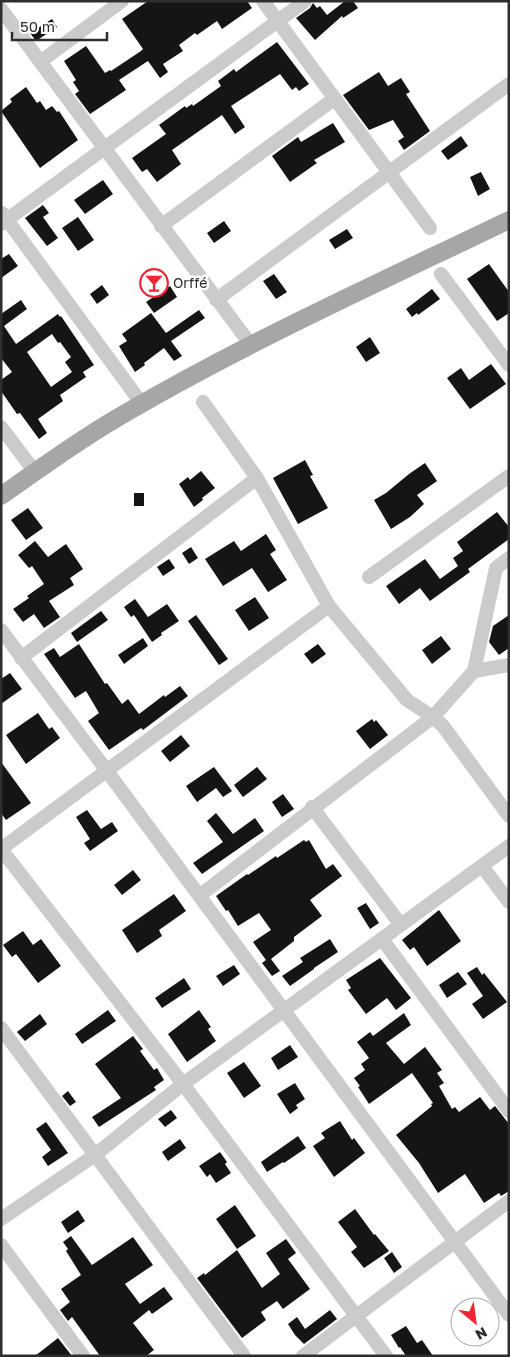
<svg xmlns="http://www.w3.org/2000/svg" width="510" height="1357" font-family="'Golos Text',sans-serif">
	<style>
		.building { fill: #151515; fill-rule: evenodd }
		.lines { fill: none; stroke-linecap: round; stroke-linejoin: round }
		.minor { stroke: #cbcbcb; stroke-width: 14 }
		.major { stroke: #a6a6a6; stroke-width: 18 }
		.labels { text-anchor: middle; stroke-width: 5; stroke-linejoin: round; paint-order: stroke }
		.poi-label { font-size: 14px; fill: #2e2e2e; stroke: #fff; text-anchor: start }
	</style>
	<rect width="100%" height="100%" fill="#fff"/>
	<path class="building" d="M148,1H247L252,8L222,29L217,21L197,35L195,33L179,45L183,51L163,64L168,72L160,78L148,61L119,80L126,90L90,114L75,94L79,91L73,82L76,80L64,61L86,46L105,73L110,70L111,71L141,51L143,49L122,19Z
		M345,1H353L358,8L343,18L342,16L315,40L296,18L310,8L313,3L317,8L320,6L327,15Z
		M52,19L57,27L36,41L30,33Z
		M277,42L309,84L299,91L296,87L292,90L280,74L231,106L245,127L235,134L222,115L172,150L181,164L157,182L147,169L142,172L132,158L166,134L159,125L185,106L186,108L192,104L193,106L221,86L218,81L234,69L236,72Z
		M379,72L388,86L401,78L410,92L406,94L430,131L404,150L398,141L404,137L393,120L369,130L343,95Z
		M26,87L37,103L40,101L46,110L52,106L57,112L59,111L78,140L40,168L1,111L12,102L10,99Z
		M333,123L345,142L314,160L317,163L290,182L272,156L298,137L301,142Z
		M461,136L468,146L448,160L441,151Z
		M481,172L490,189L478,196L470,177Z
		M103,180L113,194L85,214L74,200Z
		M43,205L49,213L43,217L58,238L47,246L25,218Z
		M78,217L94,240L78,251L62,228Z
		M224,221L231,231L214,243L207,233Z
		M347,229L353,238L335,249L329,240Z
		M9,254L18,266L1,278V259Z
		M489,264L509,292V313L497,321L467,279Z
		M274,274L287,292L276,299L263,281Z
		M102,285L109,295L97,304L90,294Z
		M170,286L177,297L154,313L146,302Z
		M432,289L440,299L418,315L417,313L412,317L406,309Z
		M21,300L27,309L4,326L16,344L58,314L60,317L61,316L94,365L83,372L86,377L60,395L63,401L38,419L47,433L39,439L20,413L17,414L1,391V380L12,372L1,358V314ZM52,334L58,343L60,342L71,357L65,362L72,372L51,387L27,352Z
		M199,310L205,318L171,341L182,356L174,361L164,348L144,363L145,365L135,372L119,346L127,341L122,334L151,313L166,333Z
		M370,337L380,353L366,362L356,347Z
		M491,364L506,384L470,409L447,378L461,368L469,380Z
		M305,460L313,475L310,476L328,508L298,524L273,478Z
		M425,463L437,481L417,495L424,504L410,517L391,529L374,500L386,493L409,474Z
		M201,471L215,488L202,498L203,500L194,507L179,484L188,477L190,480Z
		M134,493H144V506H134Z
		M28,508L43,528L26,540L11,520Z
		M497,512L509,527V539L468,569L470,572L430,601L420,588L399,604L386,586L425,559L440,579L458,566L453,558L463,551L457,542Z
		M266,534L276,550L270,554L287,580L268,592L252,568L223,586L205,559L234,541L241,551Z
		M35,541L48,557L66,544L83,569L70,578L74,585L49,601L60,617L44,628L34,614L23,622L13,609L29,598L27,596L44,584L32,566L29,568L18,555Z
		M191,547L198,558L189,564L182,553Z
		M169,559L175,568L163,576L157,567Z
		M255,597L269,618L249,631L235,610Z
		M135,599L148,617L167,604L179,621L161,633L162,635L152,642L134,615L131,617L124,607Z
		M101,611L108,620L77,642L71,633Z
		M196,615L228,659L219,665L188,621Z
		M509,615V648L499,655L489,642L493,626Z
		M441,636L451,649L432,664L422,650Z
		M143,638L148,646L124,664L118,655Z
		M79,644L105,684L107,683L122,704L128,699L139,714L164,695L165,697L180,686L188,696L143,730L141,728L109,750L88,721L99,713L86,691L75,698L44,654L54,648L60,657Z
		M318,644L326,654L312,664L304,654Z
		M10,673L22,689L1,704V679Z
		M38,713L49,729L52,727L60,738L26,764L6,735Z
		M372,719L374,722L376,720L388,735L370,749L356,731Z
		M181,735L190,746L170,762L161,751Z
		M1,762L31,803L6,820L1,813Z
		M214,767L232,791L223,797L216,788L197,802L186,786Z
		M257,767L267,779L243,797L234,785Z
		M283,794L294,809L282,817L272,802Z
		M87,810L101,829L112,822L118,831L90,851L84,843L90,839L76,817Z
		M216,813L233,834L255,818L264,831L202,874L193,863L223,842L207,821Z
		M304,840L306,842L309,840L326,869L333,864L342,876L310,900L322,916L294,937V941L271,959L280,971L272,976L262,963L266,960L253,942L271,930L259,913L238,926L228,910L226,911L216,896L247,874L248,875L276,856L277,858Z
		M133,870L141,880L122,895L114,885Z
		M174,894L186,911L159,930L162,936L137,953L122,930Z
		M366,903L379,923L370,929L357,908Z
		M439,910L461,941L427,966L414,947L410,950L402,940Z
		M23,931L33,945L41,939L61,966L38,983L16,954L12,957L3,945Z
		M330,939L338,952L314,968V969L290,986L282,976L303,962L300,958Z
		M380,958L411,998L396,1010L387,998L366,1014L348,990L351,988L346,980Z
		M234,965L240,974L223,986L216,976Z
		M477,967L482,975L484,973L507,1002L483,1019L472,1004L483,996L467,973Z
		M458,972L467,984L447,998L439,985Z
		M184,978L191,989L162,1008L155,998Z
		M108,1010L116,1021L82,1044L75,1034Z
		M199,1010L211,1027L208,1029L216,1041L187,1062L168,1034Z
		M404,1013L411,1025L386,1043L404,1064L425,1047L442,1070L437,1073L444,1083L439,1086L452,1109L455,1107L459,1112L480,1097L490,1110L495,1106L509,1124V1191L501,1196L499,1193L484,1203L465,1174L438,1193L419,1163L396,1135L432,1106L431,1104L433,1103L412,1073L369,1104L358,1087L360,1086L354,1078L365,1070L361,1064L369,1058L357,1042L370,1032L373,1036Z
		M40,1014L47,1024L25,1041L17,1032Z
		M133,1036L143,1049L140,1051L154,1070L157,1068L164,1080L154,1087L156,1090L99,1127L92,1117L121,1098L95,1064Z
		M290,1045L298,1057L278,1070L271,1058Z
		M244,1062L261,1086L244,1098L227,1073Z
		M295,1083L305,1099L296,1105L298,1108L290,1114L277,1094Z
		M68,1091L76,1102L70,1106L62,1096Z
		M171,1110L177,1118L165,1127L158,1119Z
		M340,1121L352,1140L354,1138L365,1153L334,1177L313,1146L325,1138L321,1133Z
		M46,1122L68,1153L48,1166L42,1157L51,1150L36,1129Z
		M298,1136L306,1148L284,1163L283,1162L267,1172L261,1162Z
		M180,1139L186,1148L168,1161L162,1152Z
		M220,1152L227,1162L225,1164L231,1173L216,1183L210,1174L207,1177L199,1166Z
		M235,1205L256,1236L237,1249L216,1219Z
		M355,1209L374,1235L375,1234L389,1251L364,1268L351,1252L357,1247L338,1222Z
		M78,1210L85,1221L68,1233L61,1222Z
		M71,1236L92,1265L133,1237L153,1265L125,1284L140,1304L164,1287L173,1299L152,1314L149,1310L133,1323L154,1350L146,1356H100L72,1317L68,1321L60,1310L70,1302L61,1289L81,1275L66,1251L68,1249L63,1242Z
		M286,1239L296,1253L288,1259L310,1289L283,1309L277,1301L261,1312L266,1320L242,1338L197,1278L204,1273L205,1275L237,1250L262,1288L280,1274L266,1253Z
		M392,1252L402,1267L394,1273L384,1258Z
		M330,1310L337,1319L304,1344L295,1335L288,1324L297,1317L305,1329Z
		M406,1326L417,1343L422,1340L433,1356H406L400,1347L399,1348L391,1335Z
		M58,1338L72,1356H35Z"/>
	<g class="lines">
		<path class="minor" d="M263,1L430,228
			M1,9L251,345
			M40,62L122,1
			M2,213L142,404
			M1,224L305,1
			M161,226L334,99
			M441,274L509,365
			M216,300L509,84
			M203,402L257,478L329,606L407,700L433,717L443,726L509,816
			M1,427L35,472
			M369,577L509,476
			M1,630L107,771L509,1315
			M21,658L257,478
			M474,671L509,665
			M312,807L401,925
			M1,849L183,1084L386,1356
			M1,849L329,606
			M482,866L509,902
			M199,896L433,717L474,671L496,568L509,558
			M382,939L509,1111
			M1,1028L244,1356
			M1,1219L95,1155L183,1084L509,846
			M1,1245L83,1356
			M303,1356L509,1201"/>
		<path class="major" d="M1,496C36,471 71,446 107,424C236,347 374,285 509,220"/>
	</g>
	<defs>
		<symbol id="bar-ring" viewBox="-11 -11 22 22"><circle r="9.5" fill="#fff" stroke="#ef2535" stroke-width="1.5"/><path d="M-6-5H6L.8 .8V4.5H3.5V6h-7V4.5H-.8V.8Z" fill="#ef2535"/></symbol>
	</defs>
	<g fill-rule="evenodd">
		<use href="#bar-ring" x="138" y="267" width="32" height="32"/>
	</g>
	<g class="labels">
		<g class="poi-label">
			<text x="173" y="288">Orffé</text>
		</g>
	</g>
	<rect width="510" height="1357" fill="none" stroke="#2e2e2e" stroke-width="5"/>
	<g transform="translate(475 1322) rotate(151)"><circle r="24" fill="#ffffff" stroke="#ababab"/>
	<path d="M0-4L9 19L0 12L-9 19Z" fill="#ef2535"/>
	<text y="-8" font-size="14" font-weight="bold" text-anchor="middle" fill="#2e2e2e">N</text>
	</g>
	<path d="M12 32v8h95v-8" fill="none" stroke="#2e2e2e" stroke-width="2.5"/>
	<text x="20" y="32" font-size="15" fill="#2e2e2e" stroke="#ffffff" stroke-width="4" paint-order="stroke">50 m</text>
</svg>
